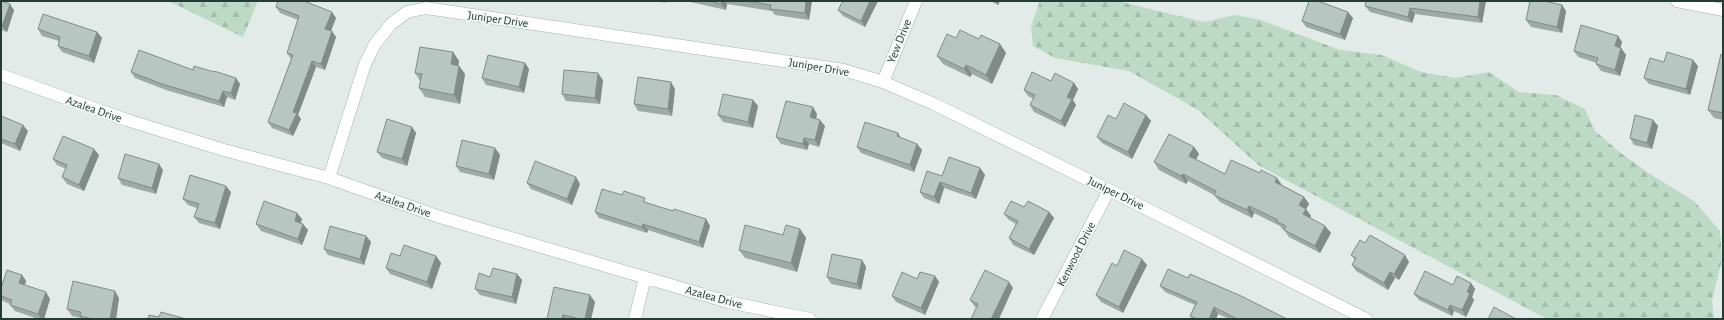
<svg xmlns="http://www.w3.org/2000/svg" width="1724" height="320" font-family="'Alegreya Sans',sans-serif">
	<style>
		.forest { fill: url(#forest-firs) }
		.lines { fill: none; stroke-linecap: round; stroke-linejoin: round }
		.street-casing { stroke: #a6b3af; stroke-width: 13 }
		.street { stroke: #fff; stroke-width: 12 }
		.wall { fill: #9eaaa6 }
		.shaded-wall { fill: #818b87 }
		.building { fill: #b8c6c1; stroke: #818b87 }
		.labels { text-anchor: middle; stroke-width: 3.5; stroke-linejoin: round; paint-order: stroke }
		.street-label { font-size: 12px; fill: #243b36; stroke: #f3f8f6 }
	</style>
	<defs>
		<pattern id="forest-firs" width="22" height="20" patternUnits="userSpaceOnUse"><rect width="22" height="20" fill="#bddac7"/><path d="M5 1l3.5 6h-7zM16 11l3.5 6h-7z" fill="#a2bcac"/></pattern>
	</defs>
	<rect width="100%" height="100%" fill="#e3ebe8"/>
	<path class="forest" d="M168,1H258L243,37Z
		M1040,1H1118L1204,22L1235,15L1261,20L1340,50L1382,55L1421,72L1455,78L1489,72L1519,92L1556,95L1585,109L1595,131L1622,154L1647,172L1695,202L1720,231L1722,260L1712,300L1714,319H1547L1258,165L1198,110L1129,71L1055,58L1033,46L1031,26Z"/>
	<g class="lines">
		<defs>
			<path id="street" d="M1677,1L1723,10
				M1,75L127,120L224,150L329,178L440,217L728,302L810,319
				M883,82L916,1
				M329,178L365,64L375,44L391,24L407,12L426,8L844,70L883,82L934,104L1109,190L1366,319
				M635,319L645,277
				M1042,319L1109,190"/>
		</defs>
		<use href="#street" class="street-casing"/>
		<use href="#street" class="street"/>
	</g>
	<path class="wall" d="M1,1L14,10L7,32L1,30Z
		M658,1H666L665,3Z
		M686,1H812L809,20L775,15L772,11L727,4L726,10Z
		M878,1L865,27L843,16L838,10Z
		M990,1H1000L998,5Z
		M1486,1L1482,23L1415,14L1412,23L1370,12L1365,6Z
		M1562,5L1566,11L1562,33L1531,27L1526,20Z
		M276,7L336,18L331,31L336,37L325,70L316,67L298,115L301,119L293,136L272,128L268,122L291,59L287,53L298,20L280,13Z
		M1353,18L1345,40L1306,27L1302,21Z
		M38,29L97,32L102,38L94,63L62,52L58,46L59,41L42,36Z
		M1618,36L1622,42L1620,48H1621L1626,55L1620,76L1601,71L1596,64L1597,63L1578,57L1574,51Z
		M956,38L979,39L1000,44L1006,53L992,84L972,74L970,77L943,64L937,56Z
		M453,52L459,61L458,66H459L465,74L460,104L425,97L419,88L420,81L415,73Z
		M1723,55V120L1714,118L1708,110Z
		M1664,62L1698,66L1690,95L1649,84L1644,78Z
		M525,63L529,69L524,93L486,85L482,78Z
		M193,70L240,84L235,100L227,97L224,107L166,90L135,78L131,72Z
		M603,80L600,104L566,101L562,94Z
		M1051,81L1074,83L1078,89L1073,100L1076,105L1065,127L1034,112L1030,105L1034,99L1028,96L1024,90Z
		M675,89L672,116L638,111L634,104Z
		M753,100L758,106L753,128L723,122L718,115Z
		M817,114L816,119L825,126L819,147L809,144L807,150L781,144L776,137Z
		M1146,115L1151,121L1132,159L1102,143L1097,137L1116,119Z
		M1,116L28,131L20,151L1,143Z
		M1653,120L1658,126L1652,149L1634,145L1630,138Z
		M412,127L416,133L407,166L382,158L377,152Z
		M901,138L917,144L922,150L914,172L861,153L857,147Z
		M1194,147L1199,154L1196,159L1225,174L1282,185L1304,197L1309,204L1306,209L1311,216L1310,218L1325,226L1331,233L1320,253L1289,237L1284,230L1282,229L1280,226L1254,213L1252,218L1220,202L1214,195L1188,181L1186,184L1159,170L1154,162Z
		M495,148L500,155L494,180L460,172L456,166Z
		M99,155L84,191L67,184L62,177L66,169L57,165L53,159Z
		M980,168L985,175L976,199L944,188L939,204L924,198L920,192L942,176Z
		M163,170L156,194L122,185L118,178Z
		M527,183L580,184L572,205L531,189Z
		M231,192L220,229L199,223L194,217L197,208L188,205L183,199Z
		M648,203L673,211L706,219L710,226L703,248L648,230L647,233L599,218L595,212Z
		M1024,207L1049,212L1054,218L1034,255L1013,245L1009,238L1016,224L1009,220L1004,214Z
		M297,213L302,219L301,223L308,230L302,245L261,231L256,224Z
		M800,229L806,238L797,272L745,258L739,250Z
		M366,236L371,242L364,265L328,255L324,249Z
		M1365,243L1409,262L1399,280L1395,278L1388,290L1356,271L1352,265L1355,260L1351,255Z
		M400,256H436L441,263L432,289L390,274L386,268Z
		M862,260L866,267L861,290L831,284L827,277Z
		M1147,265L1123,313L1101,302L1096,295L1117,266Z
		M517,274L522,280L516,304L480,295L475,289L490,277Z
		M22,275L26,281L25,285L50,299L44,319H38L15,311L10,305V304L3,301L1,299V296Z
		M935,276L939,282L925,315L896,302L892,296Z
		M1188,278L1287,319H1229L1218,314L1216,319H1192L1190,316L1195,305L1165,292L1160,286Z
		M1471,283L1475,289L1472,297L1474,300L1466,317L1454,311L1452,316L1419,300L1414,294Z
		M1013,288L977,307H975L970,300Z
		M119,298L116,319H82L81,318L72,316L67,309Z
		M595,302L591,319H547Z"/>
	<path class="shaded-wall" d="M722,1H725L727,4L726,10L721,4Z
		M806,1H812L809,20L805,13Z
		M870,1H878L865,27L861,21Z
		M995,1H1000L998,5Z
		M1480,1H1486L1482,23L1478,17Z
		M10,4L14,10L7,32L2,26Z
		M1562,5L1566,11L1562,33L1557,27Z
		M1410,8L1415,14L1412,23L1408,17Z
		M332,12L336,18L329,35L325,29Z
		M1348,12L1353,18L1345,40L1340,34Z
		M332,31L336,37L325,70L321,64Z
		M97,32L102,38L94,63L89,56Z
		M1618,36L1622,42L1619,53L1615,46Z
		M1000,44L1006,53L992,84L986,75Z
		M1621,48L1626,55L1620,76L1615,70Z
		M453,52L459,61L457,73L451,64Z
		M1693,60L1698,66L1690,95L1686,89Z
		M312,61L316,67L298,115L301,119L293,136L289,130L293,112Z
		M525,63L529,69L524,93L519,87Z
		M966,65L972,74L970,77L964,69Z
		M459,66L465,74L460,104L454,95Z
		M598,73L603,80L600,104L595,98Z
		M236,78L240,84L235,100L231,93Z
		M671,82L675,89L672,116L668,109Z
		M1074,83L1078,89L1073,100L1076,105L1065,127L1061,121L1067,97Z
		M223,91L227,97L224,107L219,101Z
		M753,100L758,106L753,128L748,122Z
		M813,107L817,114L815,124L810,117Z
		M1146,115L1151,121L1132,159L1128,152Z
		M820,120L825,126L819,147L815,140Z
		M1653,120L1658,126L1652,149L1647,143Z
		M23,125L28,131L20,151L15,144Z
		M412,127L416,133L407,166L402,159Z
		M898,133L902,140L897,136Z
		M804,138L809,144L807,150L803,144Z
		M917,144L922,150L914,172L910,165Z
		M1194,147L1199,154L1194,163L1189,156Z
		M495,148L500,155L494,180L489,174Z
		M94,149L99,155L84,191L79,185Z
		M159,164L163,170L156,194L152,188Z
		M980,168L985,175L976,199L971,193Z
		M1183,174L1188,181L1186,184L1181,176Z
		M576,177L580,184L572,205L567,199Z
		M1277,178L1282,185L1280,189L1275,182Z
		M940,182L944,188L939,204L934,197Z
		M226,186L231,192L220,229L215,223Z
		M1304,197L1309,204L1306,209L1311,216L1308,222L1303,214L1299,205Z
		M1249,206L1254,213L1252,218L1247,210Z
		M1049,212L1054,218L1034,255L1029,249Z
		M297,213L302,219L299,227L295,221Z
		M706,219L710,226L703,248L699,242Z
		M303,224L308,230L302,245L298,239Z
		M643,224L648,230L647,233L642,227Z
		M1325,226L1331,233L1320,253L1315,246Z
		M800,229L806,238L797,272L791,263Z
		M366,236L371,242L364,265L360,259Z
		M1405,255L1409,262L1399,280L1394,274Z
		M436,256L441,263L432,289L427,282Z
		M1142,259L1147,265L1123,313L1119,307Z
		M862,260L866,267L861,290L857,284Z
		M1390,272L1395,278L1388,290L1384,283Z
		M517,274L522,280L516,304L512,297Z
		M22,275L26,281L23,290L19,283Z
		M935,276L939,282L925,315L921,308Z
		M1009,282L1013,288L999,319H991Z
		M1471,283L1475,289L1472,297L1474,300L1466,317L1462,310L1467,292Z
		M115,291L119,298L116,319H110Z
		M46,292L50,299L44,319H42L38,314Z
		M590,295L595,302L591,319H585Z
		M1450,305L1454,311L1452,316L1448,310Z
		M1214,307L1218,314L1216,319H1209Z
		M563,315L566,319H562Z"/>
	<path class="building" d="M1,1L10,4L2,26L1,25Z
		M278,1H304L332,12L325,29L332,31L321,64L312,61L293,112L297,113L289,130L268,122L293,55L287,53L299,16L276,7Z
		M709,1H722L721,4Z
		M747,1H806L805,13L770,9L771,5Z
		M843,1H870L861,21L838,10Z
		M1309,1H1318L1348,12L1340,34L1302,21Z
		M1366,1H1480L1478,17L1410,8L1408,17L1365,6Z
		M1530,1H1545L1562,5L1557,27L1526,20Z
		M43,14L97,32L89,56L58,46L60,37L38,29Z
		M1581,25L1618,36L1615,46L1621,48L1615,70L1596,64L1598,58L1574,51Z
		M960,30L979,39L981,35L1000,44L986,75L966,65L964,69L937,56L947,34L956,38Z
		M420,47L453,52L451,64L459,66L454,95L419,88L422,74L415,73Z
		M139,50L193,70L194,66L214,72V71L236,78L231,93L223,91L219,101L162,84L131,72Z
		M1667,52L1693,60L1686,89L1644,78L1650,58L1664,62Z
		M1721,54L1723,55V113L1708,110Z
		M488,55L525,63L519,87L482,78Z
		M564,70L598,73L595,98L562,94Z
		M1032,72L1051,81L1055,73L1074,83L1067,97L1072,99L1061,121L1030,105L1035,95L1024,90Z
		M638,77L671,82L668,109L634,104Z
		M723,94L753,100L748,122L718,115Z
		M786,101L813,107L810,117L820,120L815,140L804,138L803,144L776,137Z
		M1124,103L1146,115L1128,152L1097,137L1108,115L1116,119Z
		M1635,115L1653,120L1647,143L1630,138Z
		M1,116L23,125L15,144L1,139Z
		M387,119L412,127L402,159L377,152Z
		M865,122L898,133L897,136L917,144L910,165L857,147Z
		M1169,134L1194,147L1189,156L1225,174L1231,160L1260,173L1261,170L1277,178L1275,182L1304,197L1299,205L1306,209L1303,214L1325,226L1315,246L1284,230L1286,226L1277,222L1278,220L1249,206L1247,210L1214,195L1216,191L1183,174L1181,176L1154,162Z
		M63,136L94,149L79,185L62,177L67,165L53,159Z
		M462,140L495,148L489,174L456,166Z
		M125,154L159,164L152,188L118,178Z
		M949,157L980,168L971,193L940,182L934,197L920,192L927,171L942,176Z
		M535,161L576,177L567,199L527,183Z
		M190,175L226,186L215,223L194,217L199,204L183,199Z
		M602,189L622,195L624,191L645,198L644,202L673,211L674,209L706,219L699,242L643,224L642,227L595,212Z
		M264,201L297,213L295,221L303,224L298,239L256,224Z
		M1011,201L1024,207L1028,201L1049,212L1029,249L1009,238L1018,221L1004,214Z
		M745,225L783,235L786,225L800,229L791,263L739,250Z
		M330,226L366,236L360,259L324,249Z
		M1370,235L1405,255L1394,274L1390,272L1384,283L1352,265L1356,258L1351,255L1360,240L1365,243Z
		M404,245L436,256L427,282L386,268L391,253L400,256Z
		M1124,250L1142,259L1119,307L1096,295L1112,263L1117,266Z
		M832,254L862,260L857,284L827,277Z
		M493,268L517,274L512,297L475,289L479,273L490,277Z
		M1168,269L1188,278L1190,274L1239,295L1287,319H1237L1214,307L1209,319H1197L1190,316L1197,302L1160,286Z
		M7,270L22,275L19,283L46,292L38,314L10,305L12,300L1,296V288Z
		M985,270L1009,282L991,319H971L978,304L970,300Z
		M1425,271L1453,285L1457,276L1471,283L1467,292L1470,293L1462,310L1450,305L1448,310L1414,294Z
		M902,272L917,279L920,272L935,276L921,308L892,296Z
		M73,281L115,291L110,319H93L80,316L81,312L67,309Z
		M554,287L590,295L585,319H580L563,315L562,319H547Z
		M1494,307L1516,319H1488Z
		M161,312L186,319H148L149,315L159,317Z"/>
	<g class="labels">
		<g class="street-label">
			<text transform="translate(498 19) rotate(8)" y="4">Juniper Drive</text>
			<text transform="translate(899 41) rotate(-68)" y="4">Yew Drive</text>
			<text transform="translate(819 67) rotate(10)" y="4">Juniper Drive</text>
			<text transform="translate(94 109) rotate(19)" y="4">Azalea Drive</text>
			<text transform="translate(1116 193) rotate(26)" y="4">Juniper Drive</text>
			<text transform="translate(403 204) rotate(19)" y="4">Azalea Drive</text>
			<text transform="translate(1076 254) rotate(-63)" y="4">Kenwood Drive</text>
			<text transform="translate(714 297) rotate(15)" y="4">Azalea Drive</text>
		</g>
	</g>
	<rect width="1724" height="320" fill="none" stroke="#243b36" stroke-width="4"/>
</svg>
